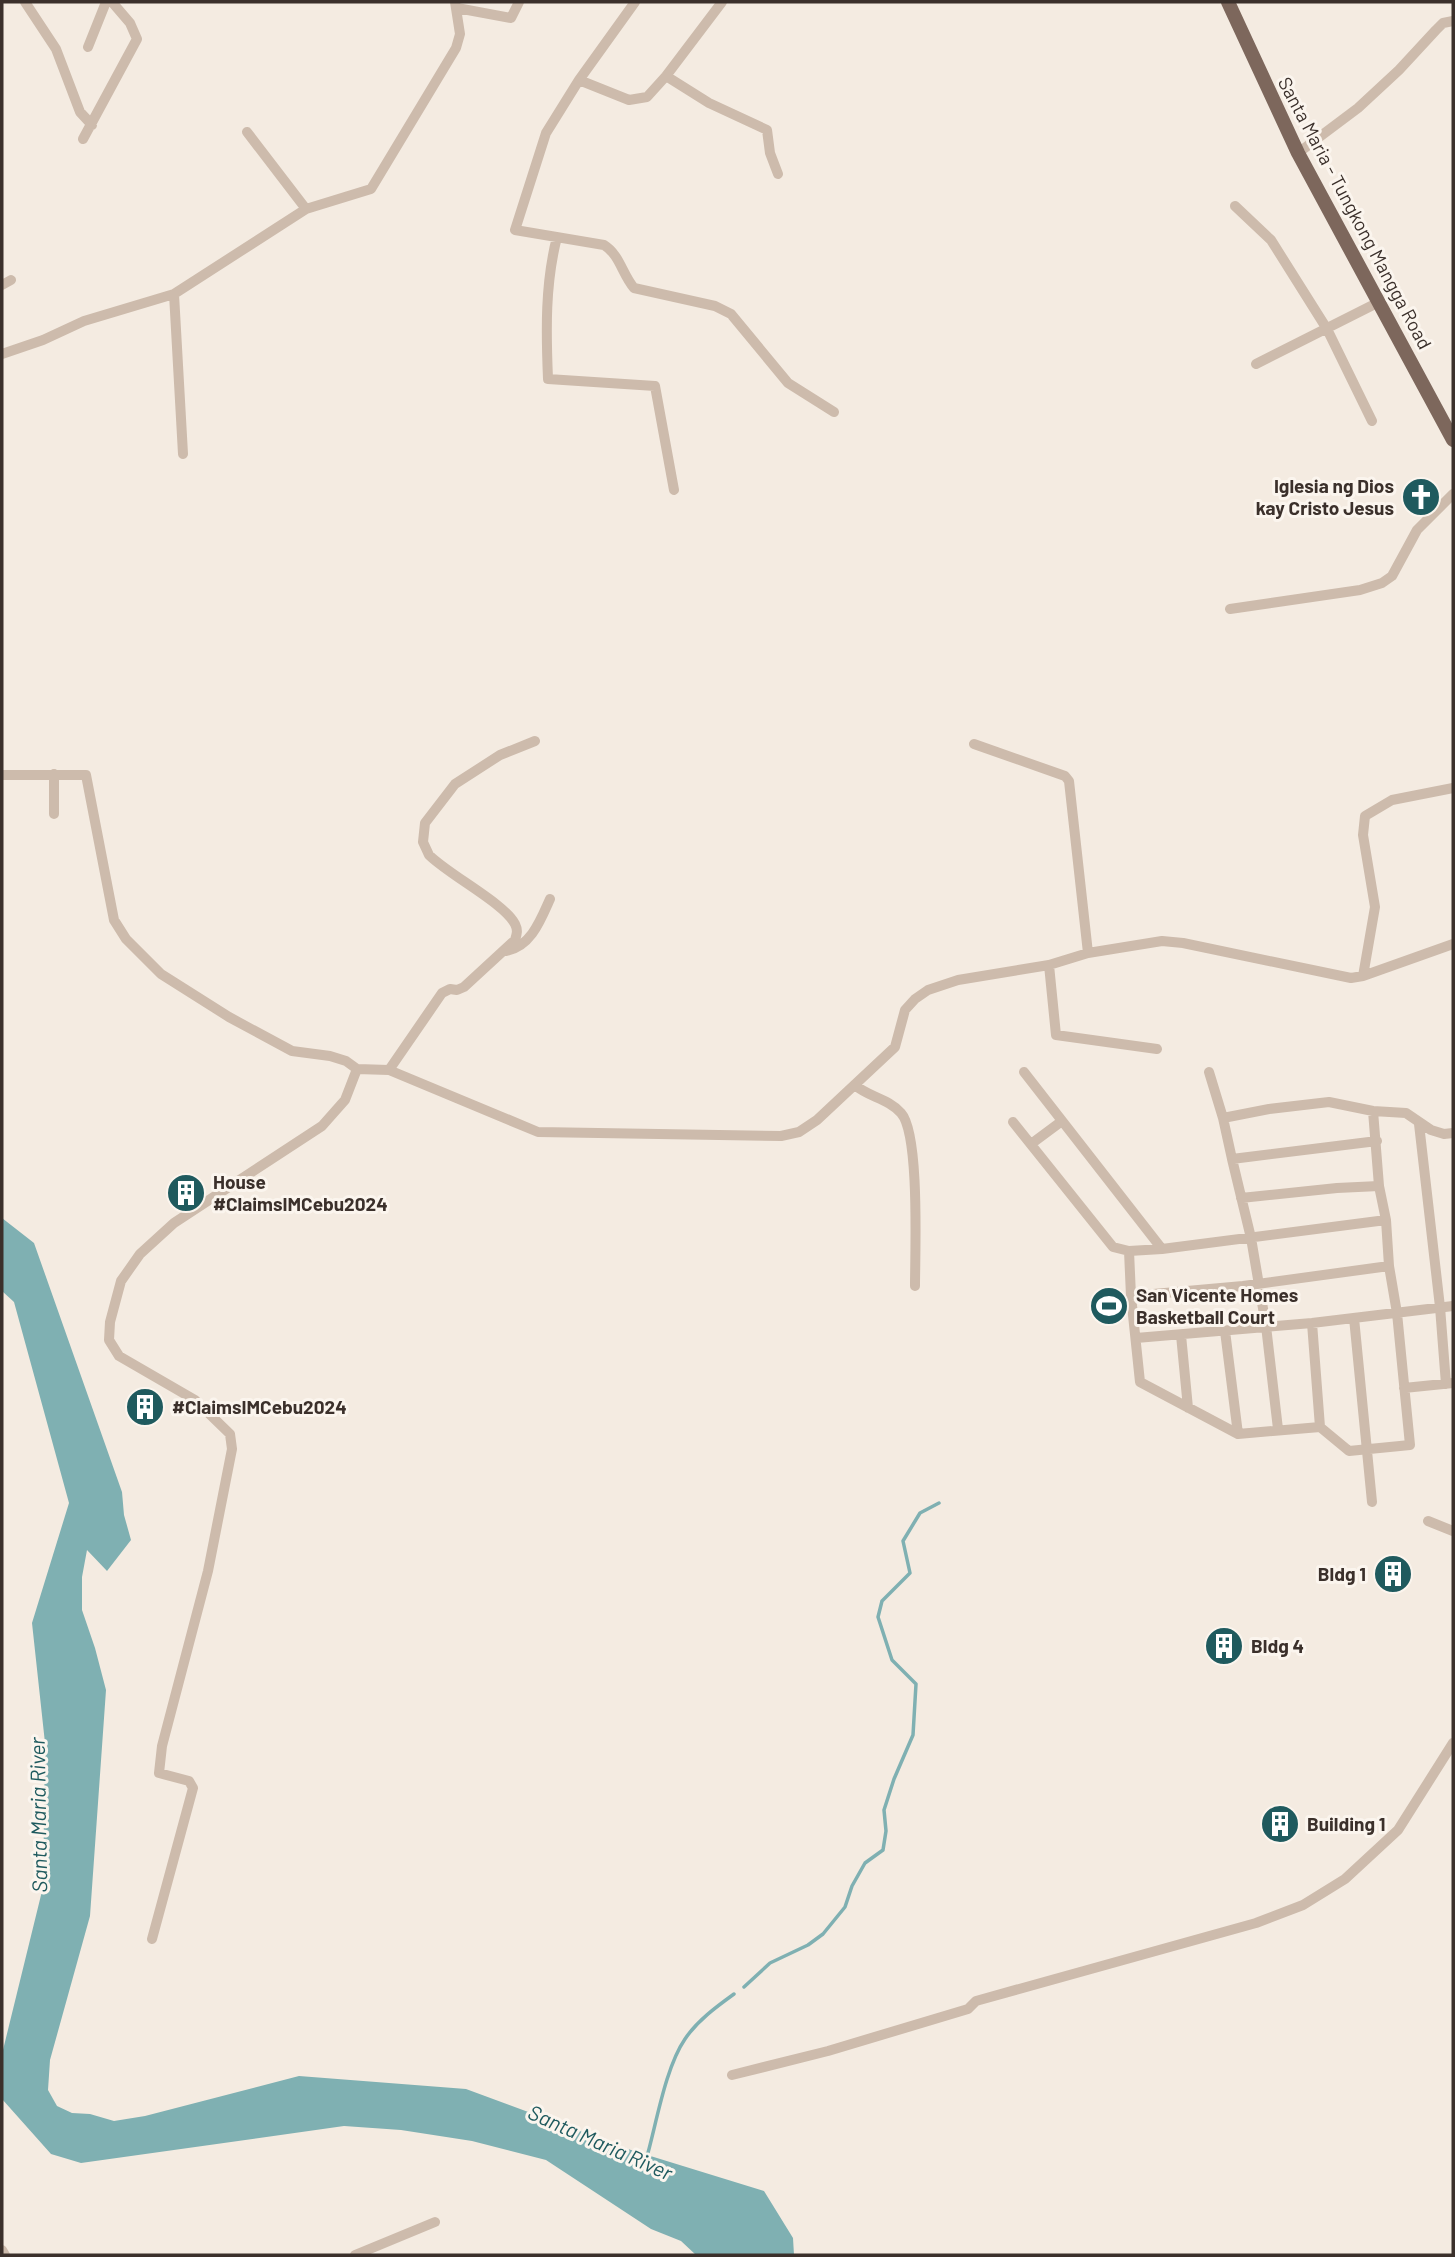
<svg xmlns="http://www.w3.org/2000/svg" width="1455" height="2257" font-family="Barlow,sans-serif">
	<style>
		.water { fill: #7fb0b2 }
		.lines { fill: none; stroke-linecap: round; stroke-linejoin: round }
		.stream { stroke: #7fb0b2; stroke-width: 3.5 }
		.minor { stroke: #cdbbac; stroke-width: 10 }
		.major { stroke: #7d675c; stroke-width: 14 }
		.labels { text-anchor: middle; stroke-width: 6; stroke-linejoin: round; paint-order: stroke }
		.street-label { font-size: 19px; fill: #3b302b; stroke: #fbf5ee }
		.poi-label { font-size: 19px; font-weight: bold; fill: #3b302b; stroke: #fbf5ee; text-anchor: start }
		.water-label { font-size: 21px; font-style: italic; fill: #1f5a5e; stroke: #fbf5ee }
	</style>
	<rect width="100%" height="100%" fill="#f4ebe1"/>
	<path class="water" d="M2,1218L34,1243L122,1492L124,1515L131,1540L107,1571L87,1550L82,1577V1610L95,1648L106,1690L90,1916L50,2060L48,2090L57,2106L72,2113L90,2114L114,2121L145,2116L299,2076L466,2089L631,2150L764,2191L793,2238L794,2255H696L681,2241L651,2229L546,2160L472,2141L401,2130L344,2126L81,2163L51,2154L2,2099L3,2050L43,1887L45,1743L32,1623L69,1503L14,1302L2,1291Z"/>
	<g class="lines">
		<path class="stream" d="M744,1987L770,1963L808,1945L823,1934L845,1907L852,1886L865,1863L883,1850L886,1831L884,1810L894,1779L913,1735L916,1684L892,1660L878,1617L882,1601L910,1573L903,1541L920,1513L939,1503
			M646,2160C656,2126 665,2068 685,2039C697,2021 716,2007 734,1994"/>
		<path class="minor" d="M25,2L56,49L80,112L92,125
			M635,2L579,80L546,133L515,230L604,245C620,255 622,274 634,288L715,306L731,314L788,383L834,412
			M457,8L511,18L519,2
			M88,47L106,2
			M666,76L709,103L767,130L770,153L778,174
			M579,80L629,100L647,97L666,76L722,2
			M247,132L306,209
			M83,139L137,39L130,23L112,2
			M1298,153L1358,108L1399,70L1436,30L1443,23L1453,21
			M1235,206L1271,240L1327,329L1372,421
			M557,237C545,284 546,331 548,379L655,386L674,490
			M2,285L11,280
			M174,294L183,454
			M2,354L43,340L84,321L174,294L306,209L371,189L456,48L460,34L455,2
			M1256,364L1379,302
			M1230,609L1360,590L1382,583L1392,576L1417,530L1453,494
			M974,744L1065,776L1069,781L1088,953
			M54,774V814
			M2,775H86L114,920L126,939L161,974L229,1017L292,1051L330,1056L346,1061L357,1069L389,1070L538,1132L781,1136L799,1132L817,1120L895,1047L905,1010L915,999L928,990L958,980L1049,965L1088,953L1162,941L1183,943L1351,978L1363,976L1375,907L1363,835L1365,816L1392,800L1453,788
			M506,951C531,947 541,919 550,899
			M1049,965L1056,1035L1157,1049
			M1363,976L1453,944
			M389,1070L442,993L450,989L457,990L464,987L515,940C517,934 518,930 515,924C504,903 449,875 429,855L423,842L425,823L455,784L500,755L535,741
			M1024,1072L1162,1249
			M1209,1072L1223,1118L1232,1159
			M855,1085C868,1097 888,1098 901,1113C920,1134 915,1254 915,1286
			M1373,1111L1379,1186L1386,1220L1389,1266L1397,1313L1410,1445L1349,1451L1320,1427L1238,1434L1140,1382L1131,1296L1129,1251L1162,1249L1386,1220
			M1223,1118L1269,1109L1329,1102L1373,1111L1406,1113L1431,1130L1444,1134L1453,1133
			M1013,1122L1113,1247L1129,1251
			M1419,1124L1440,1307L1446,1384
			M1031,1144L1062,1121
			M1241,1198L1337,1188L1379,1186
			M1131,1296L1243,1286L1389,1266
			M1354,1318L1372,1502
			M1312,1323L1320,1427
			M1225,1331L1238,1434
			M1181,1335L1188,1408
			M1136,1338L1312,1323L1453,1306
			M1404,1388L1453,1383
			M1278,1429L1266,1326L1251,1238L1232,1159L1377,1141
			M1428,1521L1453,1531
			M152,1939L193,1788L189,1781L159,1773L162,1746L208,1571L232,1449L230,1434L195,1400L119,1356L109,1340L110,1322L121,1281L140,1254L174,1223L322,1126L345,1100L357,1069
			M732,2075L828,2051L968,2009L976,2001L1256,1923L1303,1905L1345,1879L1398,1830L1453,1743
			M2,2250L5,2255
			M355,2255L435,2222"/>
		<path class="major" d="M1228,2L1298,153L1453,440"/>
	</g>
	<defs>
		<symbol id="church-disc" viewBox="-11 -11 22 22"><circle r="9.5" fill="#1f5a5e" stroke="#fbf5ee"/><path d="M-1.2-6h2.4v3.5h3.3v2.4h-3.3V6h-2.4V-.1h-3.3v-2.4h3.3Z" fill="#fff"/></symbol>
		<symbol id="building-disc" viewBox="-11 -11 22 22"><circle r="9.5" fill="#1f5a5e" stroke="#fbf5ee"/><path d="M-4-6H4V6H1V3H-1V6H-4ZM-2.5-4.3h1.7v1.8h-1.7ZM.8-4.3h1.7v1.8H.8ZM-2.5-1h1.7V.8h-1.7ZM.8-1h1.7V.8H.8Z" fill="#fff"/></symbol>
		<symbol id="stadium-disc" viewBox="-11 -11 22 22"><circle r="9.5" fill="#1f5a5e" stroke="#fbf5ee"/><path d="M0-5a6.5 5 0 1 0 0 10a6.5 5 0 1 0 0-10ZM-3.5-1.8h7v3.6h-7Z" fill="#fff"/></symbol>
	</defs>
	<g fill-rule="evenodd">
		<use href="#church-disc" x="1399" y="475" width="44" height="44"/>
		<use href="#building-disc" x="164" y="1171" width="44" height="44"/>
		<use href="#stadium-disc" x="1087" y="1284" width="44" height="44"/>
		<use href="#building-disc" x="123" y="1385" width="44" height="44"/>
		<use href="#building-disc" x="1371" y="1552" width="44" height="44"/>
		<use href="#building-disc" x="1202" y="1624" width="44" height="44"/>
		<use href="#building-disc" x="1258" y="1802" width="44" height="44"/>
	</g>
	<g class="labels">
		<g class="street-label">
			<text transform="translate(1355 213) rotate(62)" y="7">Santa Maria - Tungkong Mangga Road</text>
		</g>
		<g class="poi-label">
			<text x="1394" y="493" text-anchor="end">Iglesia ng Dios<tspan x="1394" dy="22">kay Cristo Jesus</tspan></text>
			<text x="213" y="1189">House<tspan x="213" dy="22">#ClaimsIMCebu2024</tspan></text>
			<text x="1136" y="1302">San Vicente Homes<tspan x="1136" dy="22">Basketball Court</tspan></text>
			<text x="172" y="1414">#ClaimsIMCebu2024</text>
			<text x="1366" y="1581" text-anchor="end">Bldg 1</text>
			<text x="1251" y="1653">Bldg 4</text>
			<text x="1307" y="1831">Building 1</text>
		</g>
		<g class="water-label">
			<text transform="translate(39 1815) rotate(-91)" y="7">Santa Maria River</text>
			<text transform="translate(600 2143) rotate(24)" y="7">Santa Maria River</text>
		</g>
	</g>
	<rect width="1455" height="2257" fill="none" stroke="#3b302b" stroke-width="7"/>
</svg>
